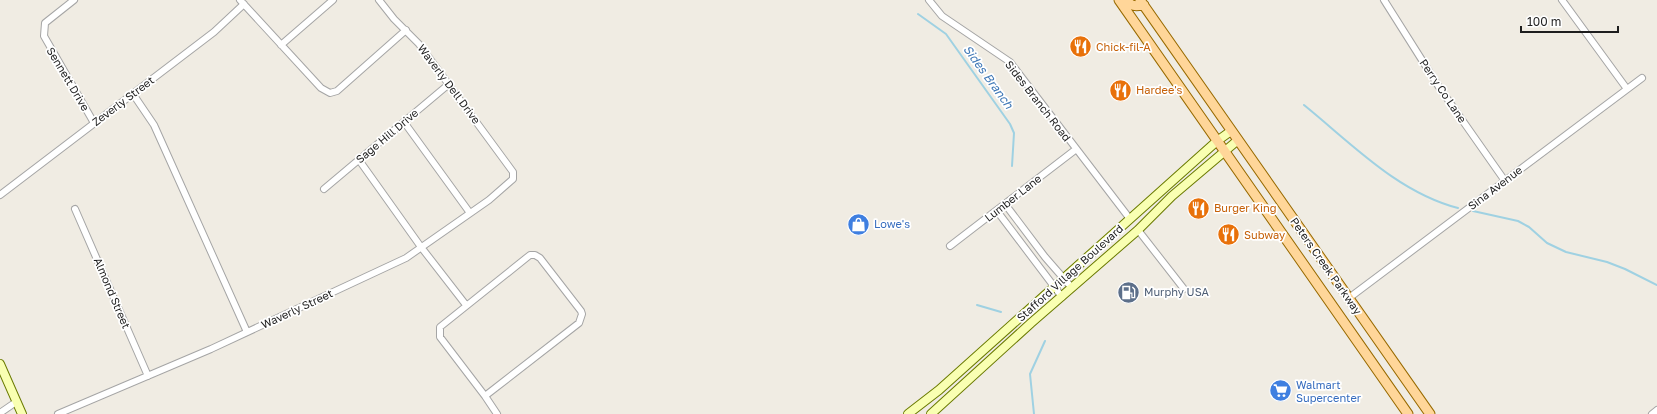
<svg xmlns="http://www.w3.org/2000/svg" width="1657" height="414" font-family="'Golos Text',sans-serif">
	<style>
		.lines { fill: none; stroke-linecap: round; stroke-linejoin: round }
		.stream { stroke: #9fd1e2; stroke-width: 2 }
		.minor-casing { stroke: #a5a5a5; stroke-width: 8 }
		.secondary-casing { stroke: #6a7a00; stroke-width: 10 }
		.primary-casing { stroke: #986a00; stroke-width: 11 }
		.minor { stroke: #fff; stroke-width: 6 }
		.secondary { stroke: #f9ffb2; stroke-width: 8 }
		.primary { stroke: #ffd699; stroke-width: 9 }
		.labels { text-anchor: middle; stroke-width: 3.5; stroke-linejoin: round; paint-order: stroke }
		.food-label { font-size: 11px; fill: #c56008; stroke: #fff; text-anchor: start }
		.street-label { font-size: 11px; fill: #1e1e1e; stroke: #fff }
		.shop-label { font-size: 11px; fill: #366cbe; stroke: #fff; text-anchor: start }
		.service-label { font-size: 11px; fill: #4e5e75; stroke: #fff; text-anchor: start }
		.water-label { font-size: 12px; font-style: italic; fill: #4179b7; stroke: #fff }
	</style>
	<rect width="100%" height="100%" fill="#f0ece3"/>
	<g class="lines">
		<path class="stream" d="M918,14L946,34L1010,124L1014,133L1012,166
			M1304,105C1351,143 1397,192 1458,208
			M1473,211L1518,221L1529,227L1547,243L1566,252L1607,262L1625,269L1657,285
			M977,305L1001,312
			M1034,414L1030,374L1045,341"/>
		<defs>
			<path id="minor" d="M74,0L45,23L44,36L94,123
				M240,0L321,88L330,93L337,91L406,30
				M929,0L942,16L1010,62L1130,219
				M1384,0L1439,87L1505,181
				M1562,0L1627,89
				M281,45L333,0
				M133,94L154,125L247,332
				M404,122L470,213
				M359,160L421,247L466,305
				M324,189L449,84
				M0,195L214,32L244,4
				M1005,204L1045,257L1072,288
				M75,209L148,376
				M997,211L1062,297
				M1138,230L1184,289
				M950,246L1075,150
				M530,255H535L540,258L581,311L582,314L579,323L485,396L440,337V327Z
				M1349,298L1642,78
				M485,396L497,414
				M0,413L16,402
				M58,414L211,349L406,258L489,200L513,179V172L419,44L394,19L379,0
				M1652,414L1657,410"/>
			<path id="secondary" d="M0,364L22,414
				M908,414L939,390L1217,141L1231,131
				M931,414L1031,323L1138,230L1172,196L1238,140"/>
			<path id="primary" d="M1119,0L1408,414
				M1127,0C1131,7 1136,6 1144,5
				M1140,0L1430,414"/>
		</defs>
		<use href="#minor" class="minor-casing"/>
		<use href="#secondary" class="secondary-casing"/>
		<use href="#primary" class="primary-casing"/>
		<use href="#minor" class="minor"/>
		<use href="#secondary" class="secondary"/>
		<use href="#primary" class="primary"/>
	</g>
	<defs>
		<symbol id="restaurant-disc" viewBox="-11 -11 22 22"><circle r="9.5" fill="#e8710a" stroke="#fff"/><path d="M-5-6h1v4h1v-4h1v4h1v-4h1v5L-1.5 .5V6h-2V.5L-5-1ZM5-6V6H3V1.5H1.5Q1.5-4 5-6Z" fill="#fff"/></symbol>
		<symbol id="shop-disc" viewBox="-11 -11 22 22"><circle r="9.5" fill="#3f7fe0" stroke="#fff"/><path d="M-5-2.5h2.3a2.7 3.5 0 0 1 5.4 0H5L5.5 6h-11ZM-1.5-2.5h3a1.5 2.3 0 0 0-3 0Z" fill="#fff"/></symbol>
		<symbol id="fuel-disc" viewBox="-11 -11 22 22"><circle r="9.5" fill="#5c6f8a" stroke="#fff"/><path d="M-5.5-6h7V0h2V4h1.3V-2.5L3-4.5l.8-.8L6-3V5H2.5V1h-1V6h-7ZM-4.2-4.7v3.2H.2V-4.7Z" fill="#fff"/></symbol>
		<symbol id="supermarket-disc" viewBox="-11 -11 22 22"><circle r="9.5" fill="#3f7fe0" stroke="#fff"/><path d="M-6-5.5h2.5l.6 2H6L4.5 2H-2.5L-4.4-4H-6ZM-1.5 3.2a1.3 1.3 0 1 0 .1 0ZM3 3.2a1.3 1.3 0 1 0 .1 0Z" fill="#fff"/></symbol>
	</defs>
	<g fill-rule="evenodd">
		<use href="#restaurant-disc" x="1068" y="34" width="25" height="25"/>
		<use href="#restaurant-disc" x="1108" y="78" width="25" height="25"/>
		<use href="#restaurant-disc" x="1186" y="196" width="25" height="25"/>
		<use href="#shop-disc" x="846" y="212" width="25" height="25"/>
		<use href="#restaurant-disc" x="1216" y="222" width="25" height="25"/>
		<use href="#fuel-disc" x="1116" y="280" width="25" height="25"/>
		<use href="#supermarket-disc" x="1268" y="378" width="25" height="25"/>
	</g>
	<g class="labels">
		<g class="food-label">
			<text x="1096" y="51">Chick-fil-A</text>
			<text x="1136" y="94">Hardee's</text>
			<text x="1214" y="212">Burger King</text>
			<text x="1244" y="239">Subway</text>
		</g>
		<g class="street-label">
			<text transform="translate(68 79) rotate(59)" y="4">Sennett Drive</text>
			<text transform="translate(449 84) rotate(53)" y="4">Waverly Dell Drive</text>
			<text transform="translate(1443 91) rotate(56)" y="4">Perry Co Lane</text>
			<text transform="translate(123 101) rotate(-37)" y="4">Zeverly Street</text>
			<text transform="translate(1038 101) rotate(52)" y="4">Sides Branch Road</text>
			<text transform="translate(387 136) rotate(-40)" y="4">Sage Hill Drive</text>
			<text transform="translate(1495 188) rotate(-37)" y="4">Sina Avenue</text>
			<text transform="translate(1013 198) rotate(-38)" y="4">Lumber Lane</text>
			<text transform="translate(1326 266) rotate(55)" y="4">Peters Creek Parkway</text>
			<text transform="translate(1070 273) rotate(-42)" y="4">Stafford Village Boulevard</text>
			<text transform="translate(112 293) rotate(67)" y="4">Almond Street</text>
			<text transform="translate(297 309) rotate(-25)" y="4">Waverly Street</text>
		</g>
		<g class="shop-label">
			<text x="874" y="228">Lowe's</text>
			<text x="1296" y="389">Walmart<tspan x="1296" dy="13">Supercenter</tspan></text>
		</g>
		<g class="service-label">
			<text x="1144" y="296">Murphy USA</text>
		</g>
		<g class="water-label">
			<text transform="translate(988 77) rotate(54)" y="4">Sides Branch</text>
		</g>
	</g>
	<path d="M1521 26v6h97v-6" fill="none" stroke="#1e1e1e" stroke-width="2"/>
	<text x="1527" y="26" font-size="12" fill="#1e1e1e" stroke="#ffffff" stroke-width="3" paint-order="stroke">100 m</text>
</svg>
